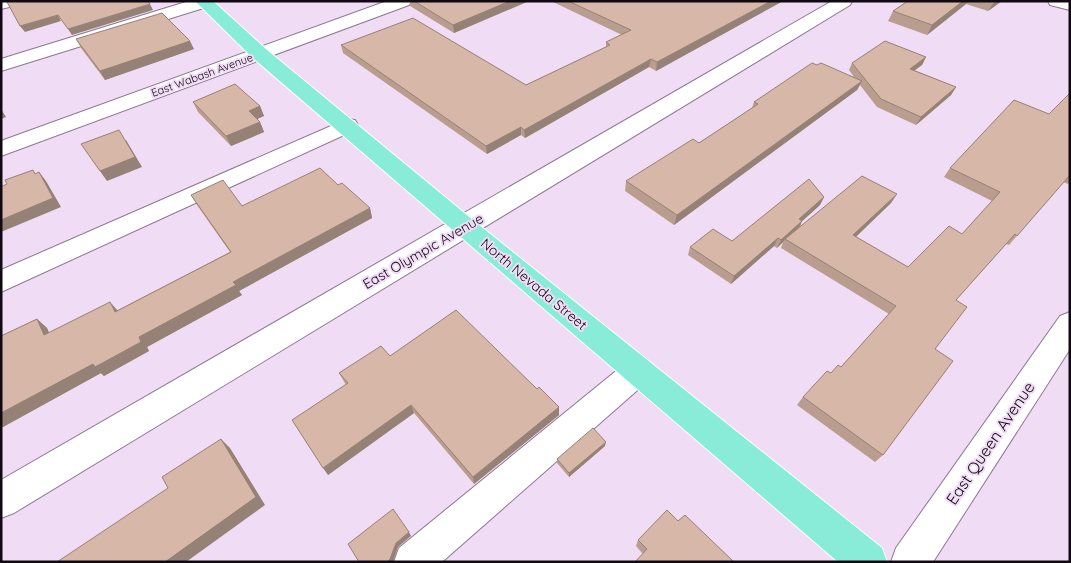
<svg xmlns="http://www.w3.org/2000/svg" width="1071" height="563" font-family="Quicksand,sans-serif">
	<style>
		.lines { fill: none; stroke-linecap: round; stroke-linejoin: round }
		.minor-casing { stroke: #8b788f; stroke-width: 2 }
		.major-casing { stroke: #fff; stroke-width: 2 }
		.minor { fill: #fff; fill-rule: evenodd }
		.major { fill: #89ecd9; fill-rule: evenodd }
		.wall { fill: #b99e90 }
		.shaded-wall { fill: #968176 }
		.building { fill: #d7b8a8; stroke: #968176 }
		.labels { text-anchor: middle; stroke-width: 4; stroke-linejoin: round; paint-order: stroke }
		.far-street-label { font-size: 11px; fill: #100912; stroke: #f1dcf6 }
		.street-label { font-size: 14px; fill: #100912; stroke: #f1dcf6 }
		.near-street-label { font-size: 16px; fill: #100912; stroke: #f1dcf6 }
	</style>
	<rect width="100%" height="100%" fill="#f1dcf6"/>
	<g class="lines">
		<defs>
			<path id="minor" d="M1,1H20L18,5L1,9Z
				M189,1L212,2L210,6L1,71V59Z
				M387,1H411L409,5L1,156V141Z
				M832,1H852L850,5L14,513L1,518V480Z
				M1048,1H1070V10L1050,5Z
				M347,119L355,120L358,125L355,130L1,292V270Z
				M1070,312V349L933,562H891L896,548L1060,316Z
				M638,358L649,362L653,371L649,380L442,562H394L399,548L627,362Z"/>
			<path id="major" d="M195,1H213L267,50L474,221L882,548L887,562H838L253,58Z"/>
		</defs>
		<use href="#minor" class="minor-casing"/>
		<use href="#major" class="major-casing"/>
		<use href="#minor" class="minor"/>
		<use href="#major" class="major"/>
	</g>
	<path class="wall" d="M410,1H529L454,33L410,6Z
		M551,1H783L656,71L649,67L525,138L521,135L487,154L343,53L341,45L526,85L606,47V42L622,35Z
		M908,1H1002L988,11L966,4L927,35L888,21L893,11Z
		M76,39L194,49L105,80L81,48Z
		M926,57L922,65L914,70L956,87L951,95L916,125L877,107L860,85L857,90L674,225L625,191L626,181L699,143L752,108L754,102L817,65L854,77L849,70L852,63Z
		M1070,93V182L1068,184L1063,182L1009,245L1006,244L956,300L935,349L883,455L875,462L797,405L803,397L831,373L841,367L889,314L781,248L783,242L777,248L774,246L731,284L688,255L690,247L732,241L824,197L820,205L802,221L800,227L891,203L856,237L908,267L962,234L992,201L944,177L950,168L1049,114Z
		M193,102L260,106L264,116L257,119L260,122L264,132L231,146L198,112Z
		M338,185L370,208L372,218L239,291L242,295L147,347L149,351L104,376L101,373L3,427L1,426V336L37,319L47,328L49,333L118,310L230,252L197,205L191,195L242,206Z
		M390,356L559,415L474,484L414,413L328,475L346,385L339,373Z
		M605,446L569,477L557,463V459Z
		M678,521L643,554L636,546L638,540Z"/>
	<path class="shaded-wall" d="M510,1H529L454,33L453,25Z
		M771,1H783L656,71L657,62Z
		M963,1H968L966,4L927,35L932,25Z
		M995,1H1002L988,11L994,2Z
		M150,4L153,10L72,35L68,29Z
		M58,15L61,21L25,32L20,26Z
		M190,41L194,49L105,80L100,71Z
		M926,57L922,65L907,76L910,69Z
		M651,59L649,67L525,138L524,130Z
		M862,81L857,90L674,225L677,215Z
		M956,87L951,95L916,125L921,117Z
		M260,106L264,116L253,121L249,111Z
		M1,109L6,117L1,119Z
		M260,122L264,132L231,146L226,136Z
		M521,127V135L487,154L486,146Z
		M126,140L142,167L107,181L100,171Z
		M39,172L46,181L61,207L1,232V220Z
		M897,194L891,203L847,245L853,235Z
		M824,197L820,205L798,225L802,221L798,230L785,239L783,242L777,248L781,240L799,219Z
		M370,208L372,218L239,291L242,295L147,347L149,351L104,376L101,373L3,427L1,426V413L139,337L233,282Z
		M778,238L774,246L731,284L734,276Z
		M110,302L118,311L115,312Z
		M37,319L47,328L54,344L44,335Z
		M411,405L414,413L328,475L323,468Z
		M559,407V415L474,484L473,477Z
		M221,439L230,448L265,505L186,562H165Z
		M606,442L605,446L569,477V473Z
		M409,532L411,536L398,547L393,562H387L396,543Z"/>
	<path class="building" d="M12,1H148L150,4L68,29L58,15L20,26L7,2Z
		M414,1H510L453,25Z
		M568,1H771L657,62L651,59L524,130L521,127L486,146L341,45L413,18L526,85L610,45L606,42L631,30Z
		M908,1H963L932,25L893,11Z
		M162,13L190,41L100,71L76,39Z
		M885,41L926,57L910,69L956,87L921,117L881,99L852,63Z
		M812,63L817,65L821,63L862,81L677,215L626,181L693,139L699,143L758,104L754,102Z
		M235,84L260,106L249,111L260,122L226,136L193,102Z
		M1070,93V175L1017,236L1015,234L956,300L967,307L935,349L953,361L883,455L803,397L827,371L831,373L838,365L841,367L896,306L785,239L862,176L897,194L853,235L908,267L949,226L962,234L1000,192L950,168L1014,100L1049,114Z
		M119,130L135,157L100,171L81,144Z
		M320,168L338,185L342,183L370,208L233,282L236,285L139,337L141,342L95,367L93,364L1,413V336L37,319L44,335L110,302L115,312L231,252L191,195L223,180L242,206Z
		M33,170L35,174L39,172L53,198L1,220V187L7,184L5,180Z
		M809,179L824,197L799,219L802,221L781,240L778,238L734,276L690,247L713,229L732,241Z
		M456,310L537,389L539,387L559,407L473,477L411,405L323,468L292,420L348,383L339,373L381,346L390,356Z
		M593,428L606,442L569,473L557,459Z
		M221,439L256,497L165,562H57L168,488L162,477Z
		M393,509L409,532L396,543L390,559L387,562H359L348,544Z
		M667,510L678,521L685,515L734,562H635L647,549L638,540Z"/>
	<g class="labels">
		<g class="far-street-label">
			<text transform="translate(202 75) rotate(-20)" y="4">East Wabash Avenue</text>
		</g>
		<g class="street-label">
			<text transform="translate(423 251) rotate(-30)" y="5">East Olympic Avenue</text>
			<text transform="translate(534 284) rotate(40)" y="5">North Nevada Street</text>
		</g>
		<g class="near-street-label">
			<text transform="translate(990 443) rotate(-56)" y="6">East Queen Avenue</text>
		</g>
	</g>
	<rect width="1071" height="563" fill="none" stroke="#100912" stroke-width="5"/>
</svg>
